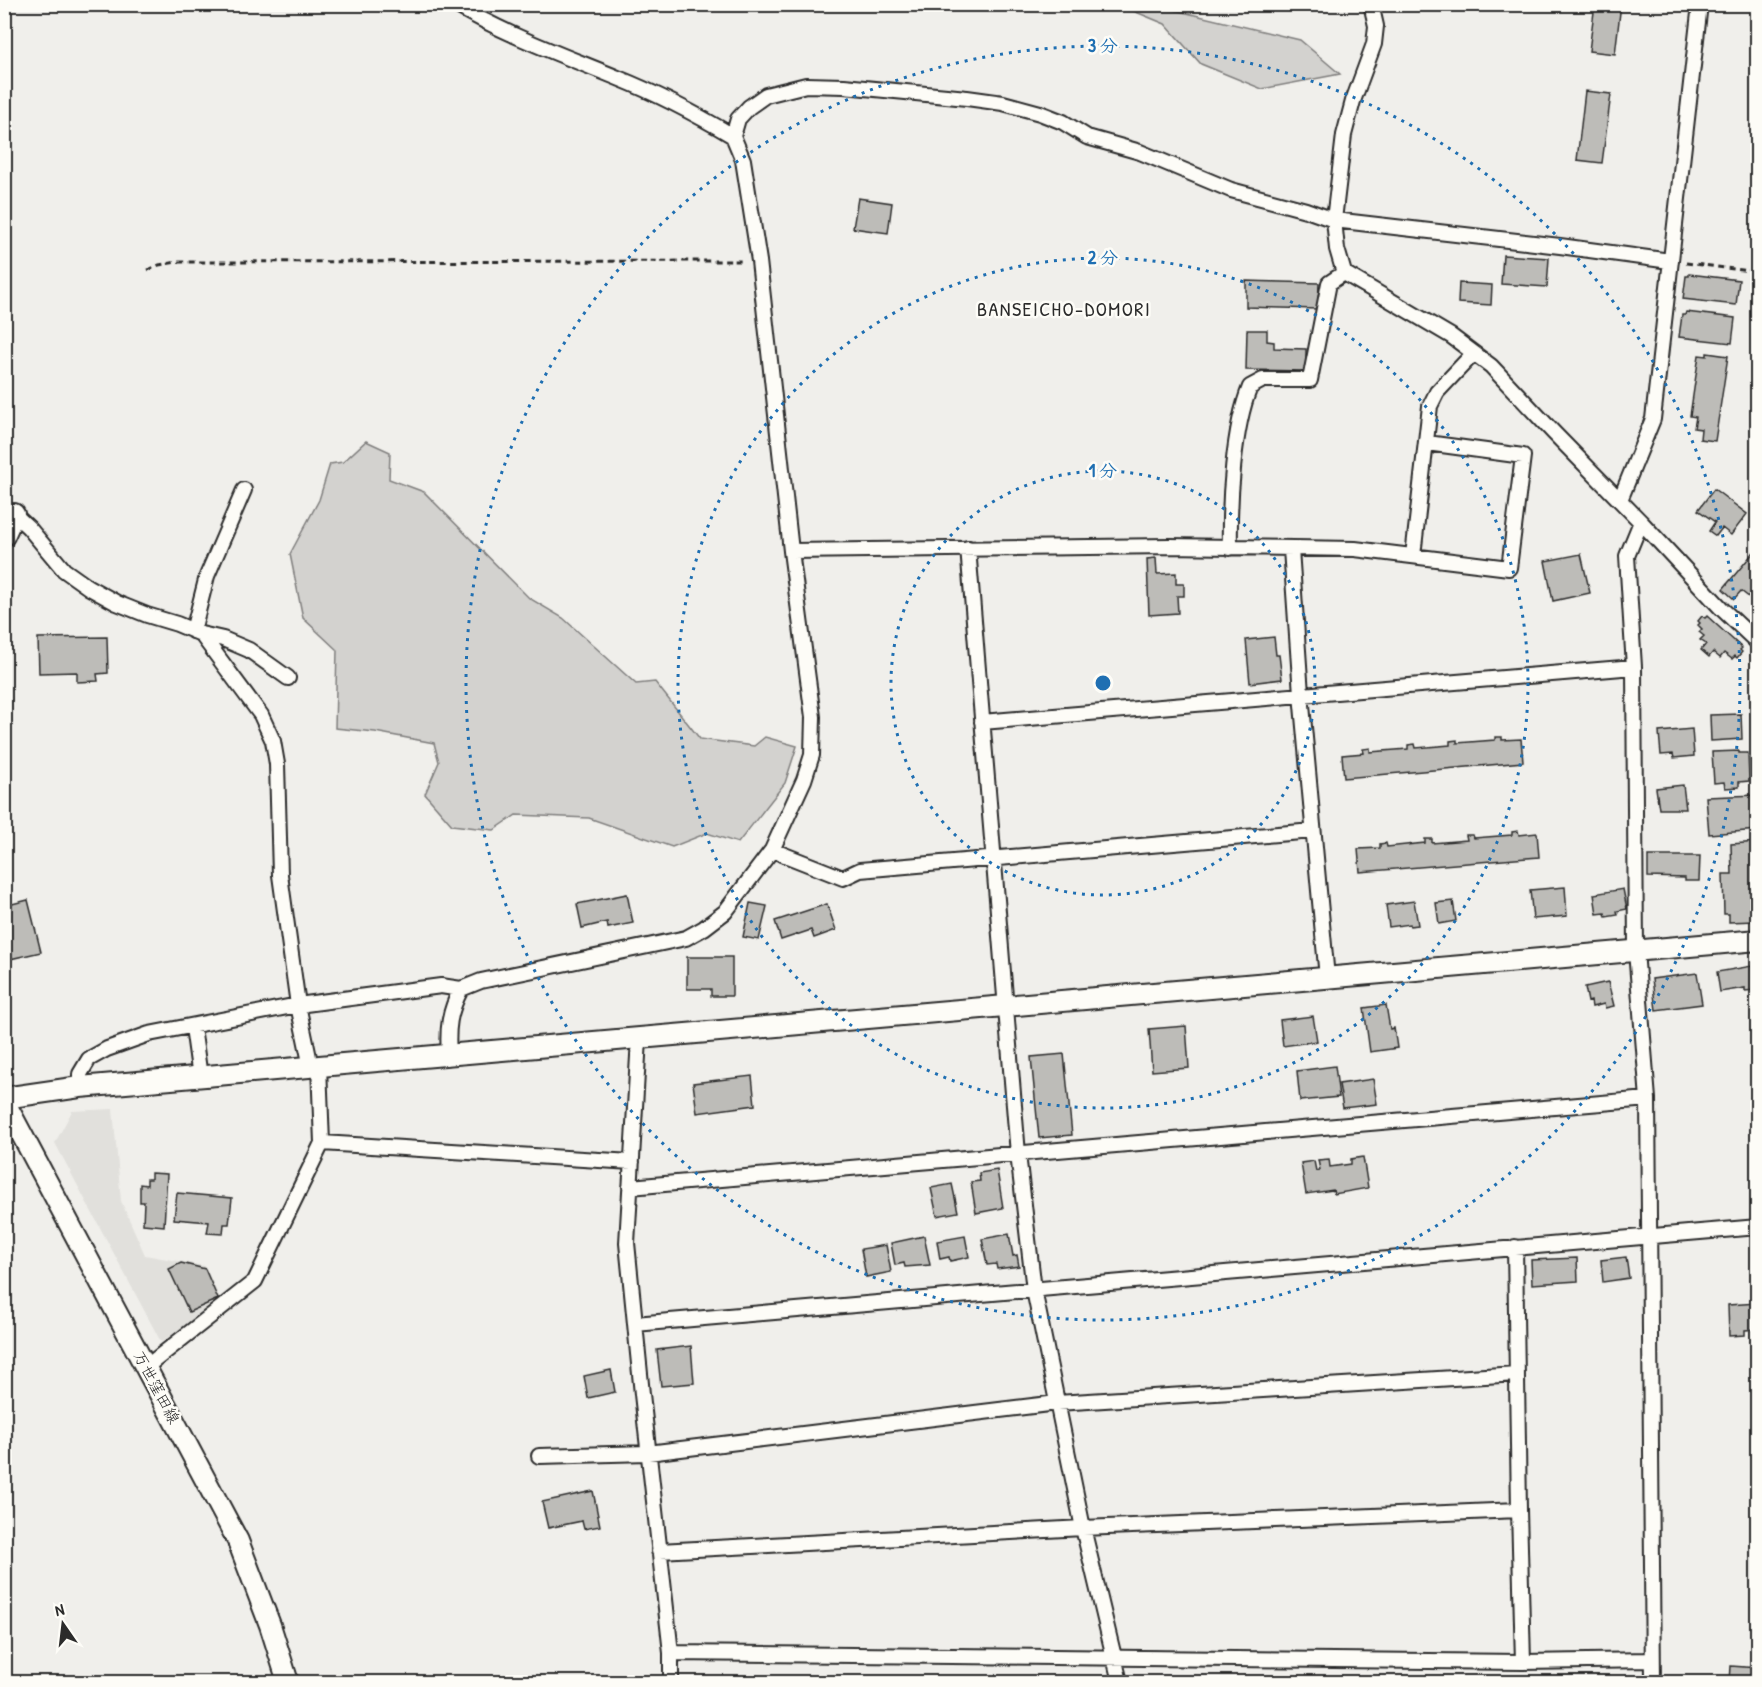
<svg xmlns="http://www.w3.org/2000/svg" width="1762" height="1687" font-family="'Patrick Hand','Klee One',sans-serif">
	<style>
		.built { fill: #e1e0dc }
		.green { fill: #d3d2cf; stroke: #7f7e7d; stroke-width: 1.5 }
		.building { fill: #bdbcb8; stroke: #2b2b2b; stroke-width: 1.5 }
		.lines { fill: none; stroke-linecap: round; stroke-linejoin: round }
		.street-casing { stroke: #2b2b2b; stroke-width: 18 }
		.secondary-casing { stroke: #2b2b2b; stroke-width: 24 }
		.path { stroke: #2b2b2b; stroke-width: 3; stroke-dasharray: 6 4.5; stroke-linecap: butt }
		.street { stroke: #fdfcf7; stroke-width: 14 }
		.secondary { stroke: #fdfcf7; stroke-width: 20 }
		.ring { fill: none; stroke: #1f6fb2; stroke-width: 3; stroke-dasharray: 3 6 }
		.labels { text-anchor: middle; stroke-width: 5; stroke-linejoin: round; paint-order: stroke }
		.street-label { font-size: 16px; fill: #2b2b2b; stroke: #fdfcf7 }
		.quarter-label { font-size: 20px; letter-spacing: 1.5px; fill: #2b2b2b; stroke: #fdfcf7 }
		.centre { fill: #1f6fb2; stroke: #fdfcf7; stroke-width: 3 }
		.ring-label { font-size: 18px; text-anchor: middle; font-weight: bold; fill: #1f6fb2; stroke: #fdfcf7; stroke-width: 5; stroke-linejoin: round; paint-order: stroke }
	</style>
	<rect width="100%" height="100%" fill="#f0efeb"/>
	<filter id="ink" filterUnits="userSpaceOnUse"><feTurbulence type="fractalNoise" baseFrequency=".0167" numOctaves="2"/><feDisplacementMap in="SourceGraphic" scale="12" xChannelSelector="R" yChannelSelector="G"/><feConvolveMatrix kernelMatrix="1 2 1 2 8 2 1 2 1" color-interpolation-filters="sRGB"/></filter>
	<g filter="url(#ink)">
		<path class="built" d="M113,1109L121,1201L145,1255L205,1266L221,1301L161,1342L55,1143L72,1111Z"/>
		<path class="green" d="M1119,5H1153L1300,40L1340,74L1262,89L1201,64L1165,24Z
			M366,441L390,452L389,479L424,492L529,598L563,618L636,684L655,682L700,739L754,746L765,737L797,746L785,783L738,843L707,833L672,847L589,818L516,815L494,830L452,825L425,794L439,762L434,743L375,732L335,728L337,650L303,618L290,554L319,500L330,464L343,462Z"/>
		<path class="building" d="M1595,4H1621L1615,54L1589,51Z
			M1585,91L1611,94L1602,163L1577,160Z
			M858,198L892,203L888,233L853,228Z
			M1503,255L1549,258L1547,287L1501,284Z
			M1689,274L1739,280L1736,305L1683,299L1686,276H1689Z
			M1246,281L1319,283L1318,309L1246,307Z
			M1459,283L1492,285L1491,305L1458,303Z
			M1686,312L1735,318L1732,343L1679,337L1682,315H1685Z
			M1247,330H1267V341L1274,342V348L1306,349V371L1246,370Z
			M1707,353L1728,356L1715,441L1700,439L1701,429L1694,428L1696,417L1690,416L1699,355L1707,356Z
			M1714,489L1747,514L1731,535L1722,528L1716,536L1709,531L1715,522L1698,510Z
			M1758,547V589L1750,598L1741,591L1734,599L1723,589Z
			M1581,554L1590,593L1553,601L1545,561Z
			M1156,558L1157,574L1176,573V584H1184V596H1177L1178,613L1149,615L1147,559Z
			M1702,616L1705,618L1707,616L1742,648L1740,650L1742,652L1737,658L1735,656L1732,659L1724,653L1720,658L1713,652L1709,657L1701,650L1706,644L1700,640L1704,636L1699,632L1702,629L1698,625L1700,623L1698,621Z
			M107,637L108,673L97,674L98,681L77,682V672L39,673L38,638Z
			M1274,637L1276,655H1279L1282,679L1250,683L1246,640Z
			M1741,714L1742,739L1711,741L1710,715Z
			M1692,729L1694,756L1674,758L1673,754L1661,755L1659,732Z
			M1495,737H1502V740L1521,739L1523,762L1344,778L1342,755L1364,753L1363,749L1370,748V752L1408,749V745L1415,744L1416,748L1450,745V741L1457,740V743L1495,740Z
			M1739,751V753H1748L1749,781L1739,782V787L1725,788L1724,782L1714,783L1712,752Z
			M1683,785L1686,809H1659L1656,788Z
			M1758,795V830L1709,834L1706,797Z
			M1518,831L1519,835L1537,833L1539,857L1360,872L1358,849L1380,848V844L1386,843L1387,847L1425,843V839H1432V843L1467,840L1466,835H1473L1474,838L1512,835V832Z
			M1758,842V919L1756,921L1729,922V914H1724L1723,874H1732L1731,844Z
			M1648,856H1700L1699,881H1685V878L1648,877Z
			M1565,887L1567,916L1533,919L1530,890Z
			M1623,889L1627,909L1617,911L1618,915L1606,917L1605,913L1597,914L1594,894Z
			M627,894L633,923L608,928L607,922L582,928L577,904Z
			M28,900L41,952L10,959L4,937V906Z
			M1414,901L1418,925L1410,926V924L1389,927L1386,905Z
			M1453,901L1456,921L1439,924L1436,903Z
			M750,903L767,906L759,940L743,937Z
			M827,904L836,930L814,938L811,930L781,940L775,921Z
			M687,957H732V996H711V989H687Z
			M1752,966L1755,990L1745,991V988L1720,992L1717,972Z
			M1697,973L1702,1004L1656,1010L1652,979Z
			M1608,982L1614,1006L1605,1008L1604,1004L1592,1007L1591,1001L1588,1002L1585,987Z
			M1386,1005L1390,1029L1394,1028L1397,1048L1370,1052L1364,1008Z
			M1313,1016L1317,1041L1283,1046L1280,1020Z
			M1186,1026L1189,1068L1152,1071L1149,1029Z
			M1064,1054L1072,1135L1039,1138L1031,1057Z
			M1335,1066L1339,1097L1300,1101L1297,1071Z
			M752,1076L755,1105L697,1113L693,1083Z
			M1373,1079L1377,1104L1343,1108L1339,1084Z
			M1363,1157L1368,1188L1334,1194L1333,1190L1306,1194L1301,1163L1314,1161L1316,1171L1320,1170L1318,1160L1329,1159L1330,1167L1351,1164V1159Z
			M997,1170L1003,1208L976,1213L971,1182L980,1181L979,1173Z
			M151,1173L167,1174L164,1226L143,1224L144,1202H140V1184L147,1185V1179H151Z
			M952,1184L958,1212L937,1216L931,1188Z
			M177,1193L232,1198L229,1224H224L223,1234L207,1233L209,1222L174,1219Z
			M1009,1234L1013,1256L1017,1255L1019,1266L997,1269L996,1264L987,1265L982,1239Z
			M924,1236L930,1265L905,1267L904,1263L895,1265L891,1243Z
			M965,1236L969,1257L950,1261L949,1257L940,1259L937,1241Z
			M886,1245L891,1272L866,1277L861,1249Z
			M1626,1257L1629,1278L1603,1282L1601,1260Z
			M1577,1258L1578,1281L1532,1284L1531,1260Z
			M181,1263L205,1269L218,1299L189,1312L169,1269Z
			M1758,1303V1329L1745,1330V1335L1729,1336L1728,1305Z
			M691,1346L694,1383L661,1386L657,1350Z
			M611,1370L615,1392L588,1398L584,1376Z
			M593,1491L600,1526L584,1529L582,1521L548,1528L542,1502Z
			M1731,1666L1758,1668V1682H1730Z"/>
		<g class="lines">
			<defs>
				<path id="street" d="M454,4C506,35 562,55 618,78C658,94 696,114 733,136
					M1371,4L1376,26L1374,44L1353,101L1344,135L1334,220L1337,249L1344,273L1451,336L1491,366L1554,433L1641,522L1722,609L1758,643
					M1620,500L1653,419L1700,4
					M7,512L14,514L29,528L64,570L88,587L117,603L147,615L177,624L201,634L223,639L249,650L288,678
					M1641,522L1627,556L1634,667L1636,951L1648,1099L1653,1682
					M968,548L1018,1154L1034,1290L1083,1528L1120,1682
					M1230,548C1229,503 1233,428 1250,387L1263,380H1310L1329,283L1344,273
					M1291,549L1301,694L1327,978
					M791,551L1170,546L1355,549L1509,568L1523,456L1427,443
					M1413,556L1430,406L1437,392L1473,354
					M193,631L207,576L244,490
					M201,634L261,715L273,741L277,764L280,875L298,1005L311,1067
					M982,722L1634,667
					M772,850L843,878L860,870L1313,831
					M193,1027L200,1077
					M639,1039L627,1243L642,1394L671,1653V1682
					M449,1055C447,1028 449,1012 461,989
					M80,1087V1074L89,1059L107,1049L149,1034L298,1005L441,986L461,989L481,981L686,938L704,928L725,912L772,850L804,780L812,755L813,717L791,551L759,261L743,160L733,136L738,119L749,107L766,95L806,85L844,86L967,98L1003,103L1040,113L1063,122L1087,137L1140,152L1231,190L1306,210L1334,220L1560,246L1670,261
					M322,1143L632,1162
					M630,1187L1648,1099
					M1515,1247L1519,1510L1523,1662
					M635,1324L1758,1227
					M146,1367L255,1281L322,1143L319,1066
					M539,1456L648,1453L1057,1403L1517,1374
					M659,1551L1083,1528L1519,1510
					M671,1653L1523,1662L1652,1660"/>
				<path id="secondary" d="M4,536L14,514
					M4,1098L80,1087L1758,940
					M4,1101L238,1541L270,1625L288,1682"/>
			</defs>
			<use href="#street" class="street-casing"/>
			<use href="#secondary" class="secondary-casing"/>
			<path class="path" d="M1686,263L1758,272
				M148,270L159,265L177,262L745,261"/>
			<use href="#street" class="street"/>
			<use href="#secondary" class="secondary"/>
		</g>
	</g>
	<g class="ring">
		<circle cx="1103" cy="683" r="212"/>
		<circle cx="1103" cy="683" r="425"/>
		<circle cx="1103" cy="683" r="637"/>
	</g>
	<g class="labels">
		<g class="street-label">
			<text transform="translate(157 1387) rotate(62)" y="6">万世窪田線</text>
		</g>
		<g class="quarter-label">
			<text x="1064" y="316">BANSEICHO-DOMORI</text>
		</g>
	</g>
	<circle cx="1103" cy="683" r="9" class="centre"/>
	<g class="ring-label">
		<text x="1103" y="52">3 分</text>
		<text x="1103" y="264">2 分</text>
		<text x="1103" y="477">1 分</text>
	</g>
	<rect width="1762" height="1687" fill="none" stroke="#fdfcf7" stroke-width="24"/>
	<rect x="12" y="12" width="1738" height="1663" fill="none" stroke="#2b2b2b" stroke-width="2" filter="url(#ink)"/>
	<g transform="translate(63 1624) rotate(346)" stroke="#fdfcf7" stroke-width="4.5" paint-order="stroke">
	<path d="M0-4.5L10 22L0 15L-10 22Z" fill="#2b2b2b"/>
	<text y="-9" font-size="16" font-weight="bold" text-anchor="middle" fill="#2b2b2b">N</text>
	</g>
</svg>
